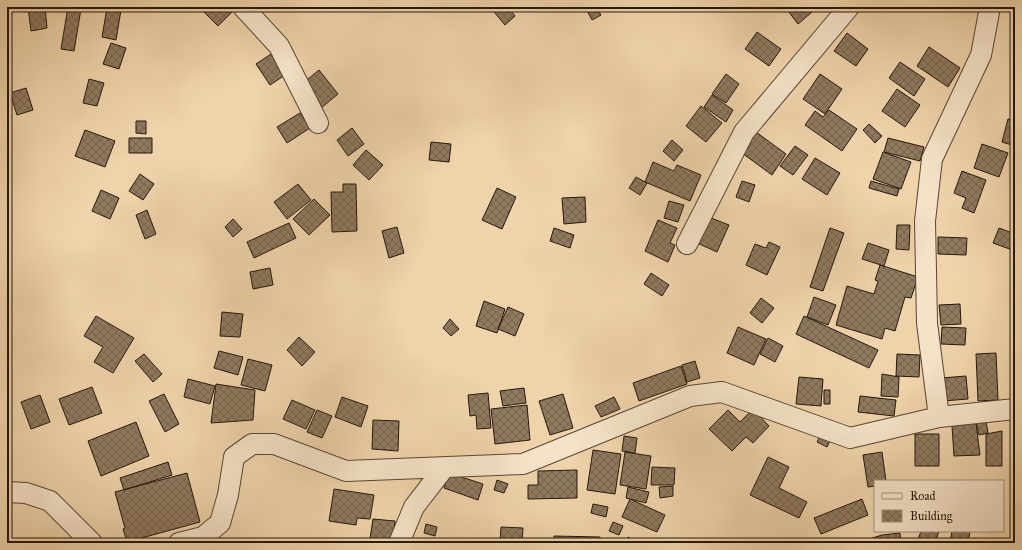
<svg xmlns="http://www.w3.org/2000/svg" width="1022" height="550" font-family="'IM FELL Great Primer',serif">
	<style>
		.building { fill: url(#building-cross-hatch); stroke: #26180e }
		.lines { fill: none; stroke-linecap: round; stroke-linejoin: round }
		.minor-casing { stroke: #584735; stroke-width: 22 }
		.minor { stroke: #f5e2c8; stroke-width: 20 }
	</style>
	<defs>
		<pattern id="building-cross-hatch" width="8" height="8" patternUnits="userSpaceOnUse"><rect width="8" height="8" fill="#8f795f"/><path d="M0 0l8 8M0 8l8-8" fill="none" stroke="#75624d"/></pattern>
	</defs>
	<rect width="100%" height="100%" fill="#efd3aa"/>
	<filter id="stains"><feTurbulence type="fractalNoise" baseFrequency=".005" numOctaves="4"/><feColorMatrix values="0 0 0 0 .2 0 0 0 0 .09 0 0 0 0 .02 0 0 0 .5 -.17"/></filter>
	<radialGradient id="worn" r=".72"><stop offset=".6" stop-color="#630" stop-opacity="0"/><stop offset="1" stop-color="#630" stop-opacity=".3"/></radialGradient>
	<path class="building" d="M28,7H45L47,28L31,31Z
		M68,7L81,9L74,51L61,49Z
		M201,7H233L235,9L218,26L200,8Z
		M490,7H508L515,16L505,25Z
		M585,7H596L601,15L592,20Z
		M785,7H808L812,12L798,24Z
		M107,8L121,10L116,40L102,37Z
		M757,32L781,49L769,66L745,49Z
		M847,33L868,49L856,66L834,51Z
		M111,43L126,48L119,69L103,64Z
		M929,47L960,68L948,87L917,66Z
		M274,52L288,73L270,85L256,64Z
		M900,62L925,79L914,96L889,78Z
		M319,70L338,94L321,108L302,84Z
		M726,74L739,84L726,103L712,94Z
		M820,74L842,89L825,114L803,99Z
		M89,79L104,83L97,106L83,103Z
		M26,88L33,110L17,115L10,93Z
		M897,89L920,105L905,127L882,111Z
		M712,95L733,110L726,122L704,107Z
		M1015,95V120L1010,119Z
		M701,106L722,123L706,142L686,126Z
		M829,110L857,129L842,151L805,125L815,111L823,117Z
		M300,113L310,128L287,143L277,127Z
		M1008,119L1015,121V146L1002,142Z
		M136,121H146V134L136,133Z
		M869,124L882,136L875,143L863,130Z
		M352,128L364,144L348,156L337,140Z
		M85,130L115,141L105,167L75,156Z
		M756,132L786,154L772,175L742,153Z
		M129,138H152V153H129Z
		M888,138L924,147L920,161L884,152Z
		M672,140L683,150L674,161L663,151Z
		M431,142L451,144L449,162L429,160Z
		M982,144L1008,153L999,177L974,168Z
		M795,146L808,155L793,175L780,166Z
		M366,150L383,165L369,180L353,165Z
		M883,152L911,162L901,189L873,179Z
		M815,158L840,173L827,195L802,179Z
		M653,162L674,171L677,165L701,175L690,201L645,182Z
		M962,171L986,180L974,213L962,208L966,198L954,193Z
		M140,174L154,184L143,200L129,191Z
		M636,177L647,183L640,195L629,188Z
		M742,181L755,185L749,202L736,197Z
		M871,181L899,189L897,196L869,188Z
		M298,184L311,200L287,219L274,202Z
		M343,184H356L357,231L332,232L331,192H343Z
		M497,188L516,197L502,229L482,220Z
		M101,190L119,198L110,219L92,211Z
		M585,197L586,222L564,224L562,198Z
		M1015,197V207L1010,203Z
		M314,199L330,215L309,235L293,219Z
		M669,201L684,205L678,222L664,218Z
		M147,210L156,234L145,239L136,215Z
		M706,216L729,225L717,252L695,242Z
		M233,219L242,229L233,237L225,227Z
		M658,220L677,228L670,243L675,245L668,262L645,251Z
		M289,223L296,238L254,258L247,242Z
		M897,225H910L909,250L896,249Z
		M397,227L404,253L389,258L382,231Z
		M554,228L574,235L570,248L550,241Z
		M830,228L844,233L823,291L810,287Z
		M999,228L1015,234V251L993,243Z
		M938,237L967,238L966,255L938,254Z
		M769,242L780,247L767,275L746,265L755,244L766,248Z
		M868,243L889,250L884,266L862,259Z
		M880,265L918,277L911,298L905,297L895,331L885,328L882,339L836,325L847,286L874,294L878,281L875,280Z
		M270,268L273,285L253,289L250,272Z
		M651,273L669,285L662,296L644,284Z
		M814,297L836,305L828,325L807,317Z
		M761,298L774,308L762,323L750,313Z
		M484,301L505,309L497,333L476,326Z
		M960,304L961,324L941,325L939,305Z
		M508,307L524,314L515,336L498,329Z
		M222,312L243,314L240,337L220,336Z
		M96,316L134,338L113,373L94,362L103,347L84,336Z
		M804,316L878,350L869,368L796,334Z
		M450,319L459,329L451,336L443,328Z
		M738,327L766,339L754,365L727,353Z
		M942,327L966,328L965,345L941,344Z
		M299,337L315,352L302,366L287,350Z
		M768,338L783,346L775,362L760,354Z
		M219,351L243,357L238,375L214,368Z
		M996,353L998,400L978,401L976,354Z
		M144,354L162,374L153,382L135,361Z
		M897,354L920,355L919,377L896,376Z
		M248,359L272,365L265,391L241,385Z
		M695,361L700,378L687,382L682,365Z
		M681,366L687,384L639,401L633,383Z
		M882,374L899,377L898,397L881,396Z
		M966,376L968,399L943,401L942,378Z
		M799,377L823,379L821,406L796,404Z
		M188,379L215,386L210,404L184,397Z
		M216,384L255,390L253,420L211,423Z
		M92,387L102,413L69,425L59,399Z
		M524,388L526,403L503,406L500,391Z
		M824,390H830V404H824Z
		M488,393L491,428L477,429L476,415L470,416L468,395Z
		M164,394L179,424L165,432L149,401Z
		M563,394L573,428L550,435L539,401Z
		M40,395L50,422L31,429L21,402Z
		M860,396L896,400L894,416L858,412Z
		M342,397L368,406L361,427L335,417Z
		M614,397L620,409L601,417L595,406Z
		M292,400L315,410L306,429L283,419Z
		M527,405L530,440L495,444L491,409Z
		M753,409L769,426L753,443L746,437L732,451L709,429L728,410L740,422Z
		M317,410L332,416L322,438L307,432Z
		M373,420L399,421L398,451L372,449Z
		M1011,420H1015V441L1011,442Z
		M986,421L988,433L979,435L976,423Z
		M136,422L149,456L101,476L88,441Z
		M976,423L980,455L954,456L952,426Z
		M1002,431V466H986V434Z
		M821,434L831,439L827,447L817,442Z
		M915,434H939V466H915Z
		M624,436L637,438L635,453L622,451Z
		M593,450L621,454L615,494L587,490Z
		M625,452L651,456L646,489L620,485Z
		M882,452L886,481H875V486L868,487L863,455Z
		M768,457L789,467L779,488L807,502L799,518L750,495Z
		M168,462L172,475L124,490L120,478Z
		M652,467L675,468L674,485H651Z
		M577,470V498L528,499V485H538V471Z
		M187,473L200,522L127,542L123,529L125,528L115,492Z
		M449,473L483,484L478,500L444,488Z
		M497,480L508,484L504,493L494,490Z
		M673,486V496L660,498L659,487Z
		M628,487L649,492L646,503L626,498Z
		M334,489L374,495L370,519L357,518L356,525L329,521Z
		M630,499L665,515L657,532L622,517Z
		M862,499L868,515L821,534L814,518Z
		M593,504L608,507L606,517L591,513Z
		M373,519L395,521L393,541L370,539Z
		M613,522L623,526L619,535L609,531Z
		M426,524L437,527L435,536L424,533Z
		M501,527L523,528L522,543H500Z
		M921,531H939L935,543H917Z
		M952,531H970L968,543H950Z
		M900,533L901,543H866V540L882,535Z
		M554,536L600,537V543H554Z
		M628,537L637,543H624Z"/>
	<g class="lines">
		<defs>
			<path id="minor" d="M243,7L279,46L318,123
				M687,244L744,132L849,7
				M939,417L927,323L925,221L932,159L981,55L990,7
				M7,492L26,493L50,501L92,543
				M179,543L203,537L220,523L228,495L234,457L252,444H274L346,471L523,464L690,396L722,392L850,438L939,417L1015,409
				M399,543L414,507L444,468"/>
		</defs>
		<use href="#minor" class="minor-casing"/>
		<use href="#minor" class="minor"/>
	</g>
	<rect width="1022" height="550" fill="none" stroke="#efd3aa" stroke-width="24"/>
	<rect x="8" y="8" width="1006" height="534" fill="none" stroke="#26180e" stroke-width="2"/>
	<rect x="12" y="12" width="998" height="526" fill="none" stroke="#26180e"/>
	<rect x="874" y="480" width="130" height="52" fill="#f5e2c8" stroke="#a2917e"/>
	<rect x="882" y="493" width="20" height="6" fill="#f5e2c8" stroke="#a2917e"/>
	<text x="910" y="500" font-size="12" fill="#26180e">Road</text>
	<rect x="882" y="510" width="20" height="12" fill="url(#building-cross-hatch)" stroke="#a2917e"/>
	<text x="910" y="520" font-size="12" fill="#26180e">Building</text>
	<rect width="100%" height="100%" filter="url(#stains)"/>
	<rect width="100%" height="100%" fill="url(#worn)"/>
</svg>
